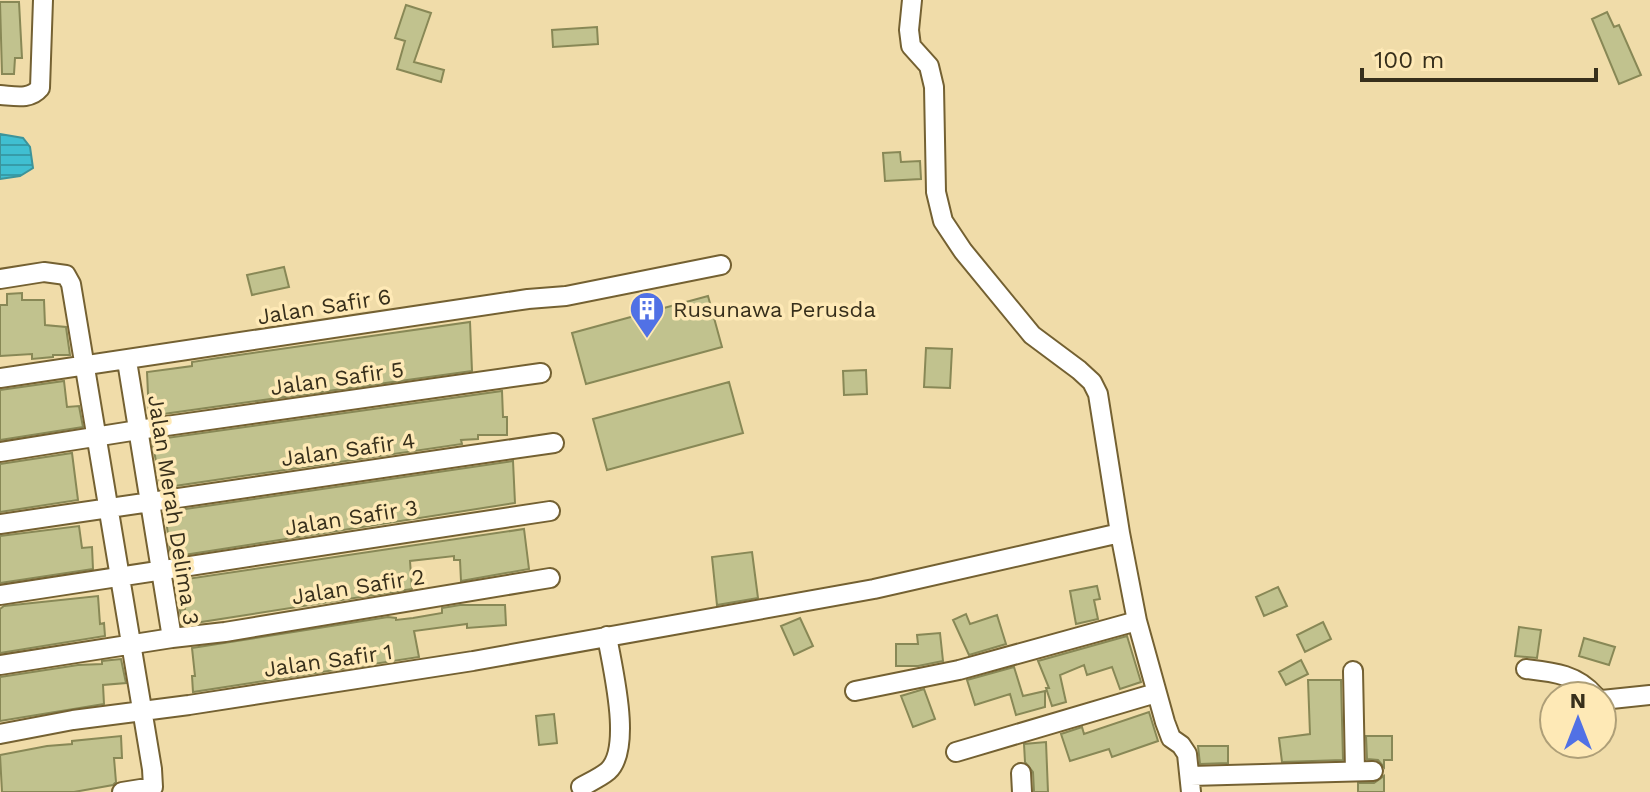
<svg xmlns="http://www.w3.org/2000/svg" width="1650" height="792" font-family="'Work Sans',sans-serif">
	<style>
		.water { fill: url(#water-rules); stroke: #3d949a; stroke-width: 2 }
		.building { fill: #c1c28e; stroke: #888856; stroke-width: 2 }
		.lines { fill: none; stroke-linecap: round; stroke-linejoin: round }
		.street-casing { stroke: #746132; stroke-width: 22 }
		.street { stroke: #fff; stroke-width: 18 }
		.labels { text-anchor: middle; stroke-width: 7; stroke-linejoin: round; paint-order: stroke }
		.street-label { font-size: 22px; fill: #372f1b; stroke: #fee9b6 }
		.poi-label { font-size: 22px; fill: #372f1b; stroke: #fee9b6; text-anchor: start }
	</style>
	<defs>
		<pattern id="water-rules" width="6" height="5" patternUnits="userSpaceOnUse" patternTransform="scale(2)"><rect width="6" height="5" fill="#40bfd1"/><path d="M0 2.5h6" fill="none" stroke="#369ca9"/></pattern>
	</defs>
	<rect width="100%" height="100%" fill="#f0dca9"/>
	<path class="water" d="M0,134L23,138L30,147L33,168L20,176L0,179Z"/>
	<path class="building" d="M0,2H19L22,58H15L14,74H2Z
		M406,5L431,13L414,62L444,70L441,82L397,69L405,41L395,38Z
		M1607,12L1614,27L1619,25L1641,75L1619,84L1592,19Z
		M597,27L598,44L553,47L552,30Z
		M900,152L901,162L920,161L921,179L885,181L883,153Z
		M284,267L289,287L252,295L247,275Z
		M22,293V300H44L45,325L66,327L70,355H53V357L32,359V354L0,356V305H7V294Z
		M708,296L722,347L586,384L572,333Z
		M470,322L472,371L149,416L147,372L192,366V362L218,358Z
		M926,348L952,349L950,388L924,387Z
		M866,370L867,394L844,395L843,371Z
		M64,381L67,407L79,406L83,427L0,440V390Z
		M729,382L743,433L607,470L593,419Z
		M502,391L503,417H507V435H478V439L461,440L462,444L161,488L152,440Z
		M72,453L78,500L0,512V464Z
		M513,461L515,503L171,557L165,512Z
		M79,526L82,548L92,547L93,569L0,583V536Z
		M524,529L529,569L461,581L460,560H454V556L410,561L412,589L182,625L180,610L185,609L180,580Z
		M752,552L758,598L717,605L712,557Z
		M1097,586L1100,599L1094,600L1098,619L1076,624L1070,591Z
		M1278,587L1287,606L1264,616L1256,597Z
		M98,596L100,624L104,623L105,636L0,653V609L4,606Z
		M460,605H505L506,625L467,628V624L414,631L419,657L193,692L192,676H195L192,648L388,617L396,618V620L413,618L442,613V608Z
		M966,614L970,624L997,615L1006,644L969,655L953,620Z
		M800,618L813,646L794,655L781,626Z
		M1323,622L1331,639L1305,652L1297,635Z
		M1519,627L1541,630L1537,658L1515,656Z
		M940,633L943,661L918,666H896V644H918L917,635Z
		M1127,636L1141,682L1120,689L1112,667L1087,675L1084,665L1060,675L1066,702L1052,706L1046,688H1049L1038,661Z
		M1584,638L1615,647L1609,665L1579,656Z
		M121,659L126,683L103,685L104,704L0,721V677L78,665L102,664V661Z
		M1301,660L1308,674L1286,685L1279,672Z
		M1014,667L1023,696L1045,691V707L1016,715L1010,694L975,705L967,680Z
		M1308,680H1341L1343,760L1282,762L1279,738L1310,734Z
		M924,689L935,719L913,727L901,696Z
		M1149,712L1158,741L1112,757L1109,749L1070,761L1061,734L1082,727L1084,734Z
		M554,714L557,743L539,745L536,716Z
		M121,736L122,758H114L116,782L113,785L74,792H2L0,755L47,746L72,744V741Z
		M1366,736H1392V760H1384V767L1378,760L1367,759Z
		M1046,742L1048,792H1034L1033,772L1025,762L1024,744Z
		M1198,746H1228V763L1200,764Z
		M1384,776V792H1358V783H1374Z"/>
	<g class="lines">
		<defs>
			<path id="street" d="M912,0L909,30L911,46L929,66L934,87L936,192L943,221L963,251L1032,335L1079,370L1092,382L1098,394L1120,533
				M0,95C15,96 30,100 40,88L43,0
				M0,279L44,272L66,275L71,284L152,769L153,787L122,792
				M0,378L528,299L566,296L721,265
				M0,452L138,430L541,373
				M0,524L554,443
				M0,595L550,511
				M172,638L225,632L550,578
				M0,665L172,638L127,361
				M1526,669C1552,672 1577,674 1595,696
				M1353,671L1355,771
				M855,691L959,670L1137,621L1165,722L1171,738L1181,745L1187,754L1191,792
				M1602,700L1650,695
				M0,734L73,720L189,705L473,661L874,589L1120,533L1137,621
				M956,752L1156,693
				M1021,773L1022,792
				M1191,776L1373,771
				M581,787C590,782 601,777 608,771C633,748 612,667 607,636"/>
		</defs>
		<use href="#street" class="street-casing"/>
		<use href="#street" class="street"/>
	</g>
	<defs>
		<symbol id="building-pin" viewBox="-11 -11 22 30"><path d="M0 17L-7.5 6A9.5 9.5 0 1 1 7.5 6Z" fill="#5171e5" stroke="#fee9b6"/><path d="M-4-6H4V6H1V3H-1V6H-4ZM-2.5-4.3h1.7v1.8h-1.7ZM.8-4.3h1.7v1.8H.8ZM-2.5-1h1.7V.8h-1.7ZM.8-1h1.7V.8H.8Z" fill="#fff"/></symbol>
	</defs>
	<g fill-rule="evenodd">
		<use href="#building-pin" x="627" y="289" width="40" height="54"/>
	</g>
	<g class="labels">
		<g class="street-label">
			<text transform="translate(324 306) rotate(-9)" y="8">Jalan Safir 6</text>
			<text transform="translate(337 378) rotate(-8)" y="8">Jalan Safir 5</text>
			<text transform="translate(348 449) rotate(-8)" y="8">Jalan Safir 4</text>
			<text transform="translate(174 510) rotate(81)" y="8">Jalan Merah Delima 3</text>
			<text transform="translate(351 517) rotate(-9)" y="8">Jalan Safir 3</text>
			<text transform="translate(358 586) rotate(-9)" y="8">Jalan Safir 2</text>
			<text transform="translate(328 660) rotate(-8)" y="8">Jalan Safir 1</text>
		</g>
		<g class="poi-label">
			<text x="673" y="317">Rusunawa Perusda</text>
		</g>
	</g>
	<g transform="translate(1578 720)"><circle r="38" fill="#fee9b6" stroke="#ae9f78" stroke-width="2"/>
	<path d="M0-6L14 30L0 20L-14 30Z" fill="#5171e5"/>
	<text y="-12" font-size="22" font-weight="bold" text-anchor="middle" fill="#372f1b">N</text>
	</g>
	<path d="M1362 68v12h234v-12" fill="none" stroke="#372f1b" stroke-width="4"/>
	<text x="1374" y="68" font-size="24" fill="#372f1b" stroke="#fee9b6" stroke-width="6" paint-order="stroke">100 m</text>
</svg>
